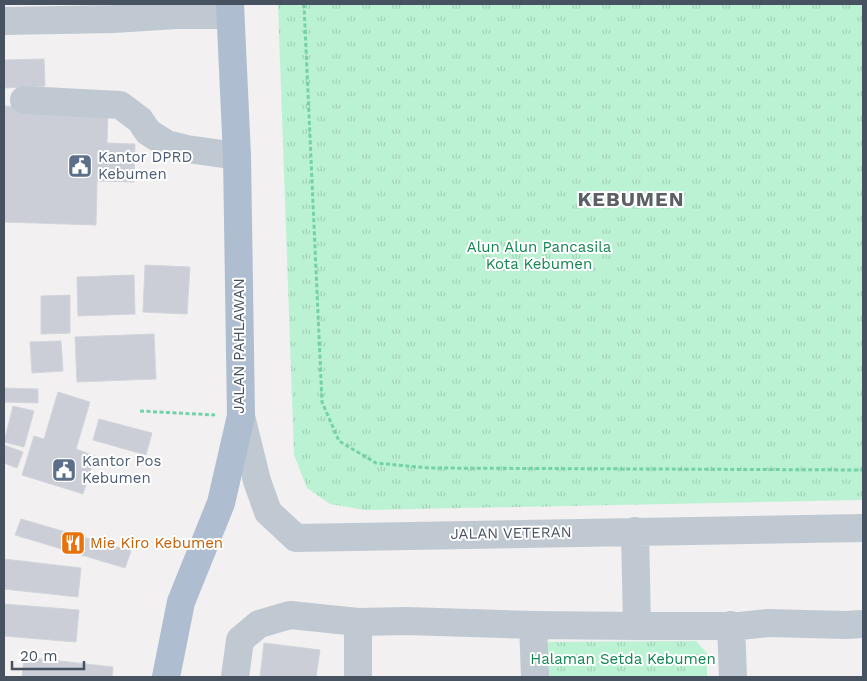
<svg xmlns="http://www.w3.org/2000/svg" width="867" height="681" font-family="'Work Sans',sans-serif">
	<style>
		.park { fill: url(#park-tufts) }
		.building { fill: #cbced6; stroke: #d3d5dc }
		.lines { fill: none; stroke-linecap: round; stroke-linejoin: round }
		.path { stroke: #72d2a8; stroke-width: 3; stroke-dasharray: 4 2.5; stroke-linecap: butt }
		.minor { stroke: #c0c9d2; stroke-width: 28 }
		.major { stroke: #aebdd0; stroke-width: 28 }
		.labels { text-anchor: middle; stroke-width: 4; stroke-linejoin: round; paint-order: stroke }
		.service-label { font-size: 15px; fill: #4e5e75; stroke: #fff; text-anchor: start }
		.park-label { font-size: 15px; fill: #128552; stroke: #fff }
		.street-label { font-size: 15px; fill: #46525f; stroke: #fff }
		.food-label { font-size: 15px; fill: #c56008; stroke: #fff; text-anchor: start }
		.district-label { font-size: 20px; font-weight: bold; letter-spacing: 1px; fill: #5c5f65; stroke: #fff }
	</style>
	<defs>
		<pattern id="park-tufts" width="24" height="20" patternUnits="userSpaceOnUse" patternTransform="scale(1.25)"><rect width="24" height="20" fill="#bcf2d4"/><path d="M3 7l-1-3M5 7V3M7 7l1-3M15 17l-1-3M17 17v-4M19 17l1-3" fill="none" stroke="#a3d1b8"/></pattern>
	</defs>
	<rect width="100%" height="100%" fill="#f2f0f0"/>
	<path class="park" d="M278,4H863V500L365,510L330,504L307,488L294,455Z
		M696,641L707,653V677H540L539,642Z"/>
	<path class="building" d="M44,59L45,86L4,88V60Z
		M4,106L108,109L107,143L135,144L134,182L97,181L96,225L4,222Z
		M145,265L190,267L187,314L143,312Z
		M134,275L135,314L78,316L77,277Z
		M70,295V333L41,334V296Z
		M154,334L156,379L77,382L75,337Z
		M61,341L63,371L32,373L30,342Z
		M4,388L38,389V403L4,402Z
		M58,392L90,402L76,449L95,456L83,494L22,475L34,436L44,439Z
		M13,406L34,411L24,447L4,442Z
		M99,419L152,433L146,455L93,440Z
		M4,445L23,452L17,468L4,463Z
		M21,519L131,551L125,568L15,535Z
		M4,559L81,568L78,597L4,589Z
		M4,604L79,610L76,642L4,636Z
		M264,643L320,650L316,677H260Z
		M24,657L113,667L112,677H22Z"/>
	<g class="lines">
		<path class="path" d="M304,4L322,402L339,441L376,463L429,468L863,470
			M140,411L215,415"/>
		<path class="minor" d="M4,21L113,19L177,15H230
			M24,100L120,105L140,120L148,132L167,144L187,149L237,156
			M241,416L257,481L268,512L296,538L863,528
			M635,531L637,626H740L768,623L846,625L863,624
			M358,622V677
			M533,625L535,677
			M731,625L733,677
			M235,677L240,640L259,624L290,615L358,622L406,621L533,625L637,626"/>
		<path class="major" d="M166,677L181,602L221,503L241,416L237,156L230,4"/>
	</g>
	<defs>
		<symbol id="civic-square" viewBox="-11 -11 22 22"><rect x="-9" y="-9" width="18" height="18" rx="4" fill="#5c6f8a" stroke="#fff"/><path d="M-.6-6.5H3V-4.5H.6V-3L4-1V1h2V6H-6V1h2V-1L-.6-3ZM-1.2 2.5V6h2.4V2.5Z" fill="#fff"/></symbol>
		<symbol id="restaurant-square" viewBox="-11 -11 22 22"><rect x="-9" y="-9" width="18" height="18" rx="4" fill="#e8710a" stroke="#fff"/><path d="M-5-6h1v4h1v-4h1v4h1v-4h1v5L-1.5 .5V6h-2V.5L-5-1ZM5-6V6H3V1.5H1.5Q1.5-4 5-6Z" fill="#fff"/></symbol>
	</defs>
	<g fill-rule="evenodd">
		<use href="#civic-square" x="66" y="152" width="28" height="28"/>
		<use href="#civic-square" x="50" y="456" width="28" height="28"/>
		<use href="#restaurant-square" x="59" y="529" width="28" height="28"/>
	</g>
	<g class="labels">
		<g class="service-label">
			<text x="98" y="162">Kantor DPRD<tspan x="98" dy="17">Kebumen</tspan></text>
			<text x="82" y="466">Kantor Pos<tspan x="82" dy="17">Kebumen</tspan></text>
		</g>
		<g class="park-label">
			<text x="539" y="252">Alun Alun Pancasila<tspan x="539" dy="17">Kota Kebumen</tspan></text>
			<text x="623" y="664">Halaman Setda Kebumen</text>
		</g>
		<g class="street-label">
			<text transform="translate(239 346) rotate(-90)" y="5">JALAN PAHLAWAN</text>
			<text transform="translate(511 533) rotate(-1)" y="5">JALAN VETERAN</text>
		</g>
		<g class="food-label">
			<text x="90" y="548">Mie Kiro Kebumen</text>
		</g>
		<g class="district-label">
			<text x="631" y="206">KEBUMEN</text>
		</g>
	</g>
	<rect width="867" height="681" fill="none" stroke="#46525f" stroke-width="10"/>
	<path d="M12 661v8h72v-8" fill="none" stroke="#46525f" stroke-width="2.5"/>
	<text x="20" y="661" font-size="15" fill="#46525f" stroke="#ffffff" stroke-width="4" paint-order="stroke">20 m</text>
</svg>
